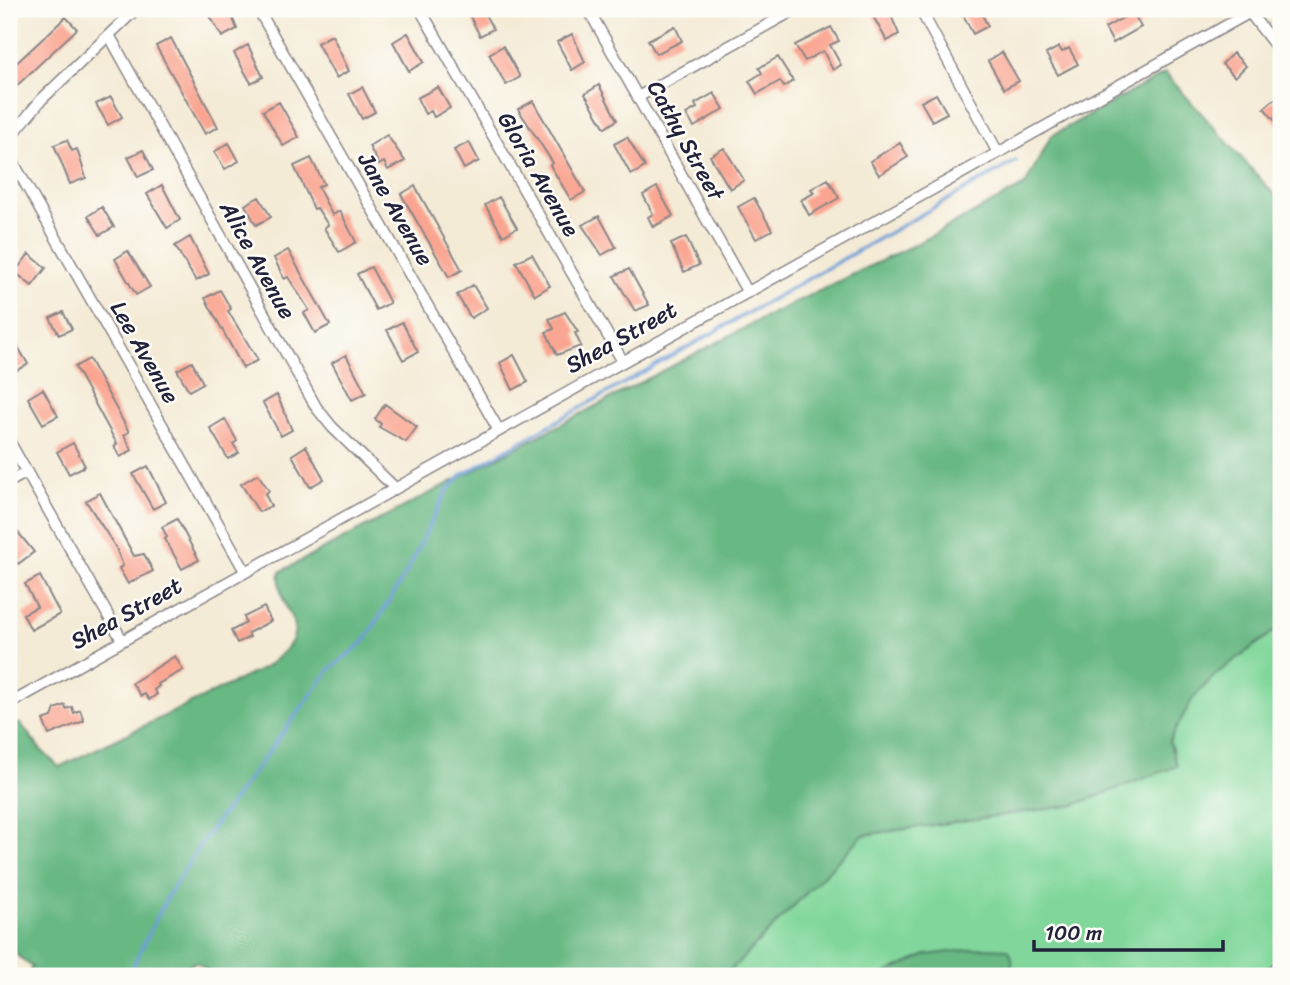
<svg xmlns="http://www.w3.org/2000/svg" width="1290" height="985" font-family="Sriracha,sans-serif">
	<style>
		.green { fill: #81d79b; stroke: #527c6b; stroke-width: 2 }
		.forest { fill: #68b883; stroke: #456d5f; stroke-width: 2 }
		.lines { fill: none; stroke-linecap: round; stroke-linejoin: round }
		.stream { stroke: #6e9ed7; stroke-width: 3.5 }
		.building { fill: #faa591 }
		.minor-casing { stroke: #8b8688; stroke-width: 13 }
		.tertiary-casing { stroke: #8b8688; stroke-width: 17 }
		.minor { stroke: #fff; stroke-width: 10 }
		.tertiary { stroke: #fff; stroke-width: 14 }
		.labels { text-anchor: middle; stroke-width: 5; stroke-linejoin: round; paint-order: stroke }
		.street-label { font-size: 23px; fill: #22223b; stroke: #fdfcf7 }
	</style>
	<rect width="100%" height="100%" fill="#fdfcf7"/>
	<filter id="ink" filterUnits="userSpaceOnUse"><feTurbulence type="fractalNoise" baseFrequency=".0143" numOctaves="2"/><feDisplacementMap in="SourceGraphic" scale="14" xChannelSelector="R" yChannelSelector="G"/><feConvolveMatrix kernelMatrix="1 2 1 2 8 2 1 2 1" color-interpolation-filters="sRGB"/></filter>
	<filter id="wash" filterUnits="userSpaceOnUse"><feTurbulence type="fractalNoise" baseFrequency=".00686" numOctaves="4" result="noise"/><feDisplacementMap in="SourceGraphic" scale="28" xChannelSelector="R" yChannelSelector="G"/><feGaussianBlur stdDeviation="1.57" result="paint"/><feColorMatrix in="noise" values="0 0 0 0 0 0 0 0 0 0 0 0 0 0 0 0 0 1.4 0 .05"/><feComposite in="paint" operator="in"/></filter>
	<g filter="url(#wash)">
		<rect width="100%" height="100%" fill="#f4ebd6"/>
		<path class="green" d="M1281,631V976H725L863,835L1074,805L1173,751L1169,741L1193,698L1216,674L1273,632Z"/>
		<path class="forest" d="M1165,73L1281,202V631L1273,632L1216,674L1193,698L1169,741L1177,766L1074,805L863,835L725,976H216L196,962L168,976H27L32,967L9,949V723L21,724L40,749L59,767L264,668C325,625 275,620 280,572L767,316L922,241L1025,185L1051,136Z
			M983,948L1008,949C1015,960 1013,967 1005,976H880L926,955Z"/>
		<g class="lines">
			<path class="stream" d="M128,976L167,897L205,838L330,669L364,642L406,573L446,492L462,475L1016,161"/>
		</g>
		<g id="blocks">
			<path class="building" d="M206,9H229L237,29L222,37Z
				M466,9H482L493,29L480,36Z
				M869,9H888L899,34L887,41Z
				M960,9H979L988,26L973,34Z
				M1131,9L1141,27L1113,43L1105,28L1124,17L1122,13Z
				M66,17L77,29L9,93V70Z
				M675,26L682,41L656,54L648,40Z
				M831,27L839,41L830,45L841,65L833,70L823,51L805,61L795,45Z
				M408,33L424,62L409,71L393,42Z
				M572,34L585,62L572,70L557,42Z
				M332,35L349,71L336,78L317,43Z
				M171,38L218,127L205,134L156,46Z
				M248,45L263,77L251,83L234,53Z
				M503,46L520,77L506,85L489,54Z
				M1059,47L1062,52L1069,48L1078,64L1058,75L1046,54Z
				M1002,52L1019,81L1004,89L988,61Z
				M1233,53L1246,66L1235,77L1222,64Z
				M778,57L793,81L784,87L780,81L757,94L749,81L762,73L759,68Z
				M599,85L617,120L605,128L585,94Z
				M362,87L375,112L362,119L349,94Z
				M438,87L450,108L434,117L431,111L425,114L417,98Z
				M714,93L724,109L694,127L686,114L697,108L695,104Z
				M936,94L947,113L932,121L921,102Z
				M111,97L122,117L108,125L96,104Z
				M1277,97L1281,102V128L1264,108Z
				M533,101L585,192L571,200L550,165L553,163L518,109Z
				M279,102L299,137L283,146L263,111Z
				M387,135L405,161L388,170L384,162L379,165L369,146Z
				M627,137L645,167L631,175L614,144Z
				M67,140L72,151L77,149L86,178L70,184L54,145Z
				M469,142L479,161L464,169L454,150Z
				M229,143L239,161L225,169L214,152Z
				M900,143L908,157L879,175L870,161Z
				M724,148L744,180L730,189L710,156Z
				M143,150L153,170L138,177L128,157Z
				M311,158L324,184L318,187L332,215L340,211L356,242L339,252L324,228L328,225L317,208L314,209L294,166Z
				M828,179L839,198L809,215L801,200L814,193L811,189Z
				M162,185L180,220L167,228L147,194Z
				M415,186L462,270L449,277L401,194Z
				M657,187L673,216L653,227L648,217L653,214L643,195Z
				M259,197L271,217L256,225L245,205Z
				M499,197L517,228L503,236L485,205Z
				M754,198L772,230L756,239L738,207Z
				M102,207L114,227L100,235L88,216Z
				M599,216L616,247L602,255L582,225Z
				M190,237L209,274L196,281L175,246Z
				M686,237L699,265L684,272L671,244Z
				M288,250L330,325L315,333L304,313L309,310L288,277L284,279L274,258Z
				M128,251L150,287L136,295L115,259Z
				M29,254L46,268L32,286L15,272Z
				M532,254L550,286L535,295L516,262Z
				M371,267L390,303L376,310L357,274Z
				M629,269L649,305L635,311L614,276Z
				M473,285L487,308L471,318L457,295Z
				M220,290L231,309L228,311L258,360L243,368L205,298Z
				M63,312L72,329L59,335L50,318Z
				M565,312L578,332L575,333L581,346L557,355L546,332L554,329L549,319Z
				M402,322L418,352L403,360L387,330Z
				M9,332L28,364L16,371L12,364L9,366Z
				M346,355L366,393L352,400L332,363Z
				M514,355L528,382L513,390L500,363Z
				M89,359L129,432L124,435L132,450L120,457L114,446L117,444L75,367Z
				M192,362L203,383L189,391L177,370Z
				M43,389L58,416L43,424L28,398Z
				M277,395L292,430L281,436L263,403Z
				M385,404L417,427L406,442L379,427L381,424L375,419Z
				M225,419L237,441L233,444L239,453L228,459L210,428Z
				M73,443L85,466L69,474L57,452Z
				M306,446L324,479L310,487L292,455Z
				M148,466L166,502L153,509L133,474Z
				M258,474L269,491L265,494L271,506L259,512L241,484Z
				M100,493L134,556L144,554L153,571L128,584L119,568L123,566L116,548L86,501Z
				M177,519L199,560L182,569L165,539L167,537L162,527Z
				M17,531L34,552L18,564L9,552V538Z
				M40,576L60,614L31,630L23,614L37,607L25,584Z
				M264,607L271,621L248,633L250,637L237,643L231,631L246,623L244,617Z
				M175,656L183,670L158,684L159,686L154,690L157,694L149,700L145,694L141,696L132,683Z
				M65,705L66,709L72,707L74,713L80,710L84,721L49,735L43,720L52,717L55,709Z"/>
		</g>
	</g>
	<g filter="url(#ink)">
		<use href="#blocks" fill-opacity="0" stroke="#8b8688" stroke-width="2"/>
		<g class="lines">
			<defs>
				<path id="minor" d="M258,9L498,429
					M420,9L622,360
					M588,9L747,291
					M920,9L997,151
					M1250,13L1281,53
					M109,35L316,407L332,427L394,487
					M638,97L796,9
					M9,139L41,100L136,9
					M9,155L245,571
					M9,441L122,640
					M9,482L27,472
					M9,704L1256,9"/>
				<path id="tertiary" d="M1271,976L1281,966"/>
			</defs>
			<use href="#minor" class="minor-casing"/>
			<use href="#tertiary" class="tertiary-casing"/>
			<use href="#minor" class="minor"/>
			<use href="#tertiary" class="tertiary"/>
		</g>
	</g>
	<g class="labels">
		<g class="street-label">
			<text transform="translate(686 140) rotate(61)" y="8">Cathy Street</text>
			<text transform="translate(539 174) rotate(60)" y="8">Gloria Avenue</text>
			<text transform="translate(396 209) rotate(60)" y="8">Jane Avenue</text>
			<text transform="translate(258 260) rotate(61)" y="8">Alice Avenue</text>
			<text transform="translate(621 337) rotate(-29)" y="8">Shea Street</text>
			<text transform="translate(145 352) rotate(60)" y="8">Lee Avenue</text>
			<text transform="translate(126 613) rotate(-29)" y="8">Shea Street</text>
		</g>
	</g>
	<rect width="1290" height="985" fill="none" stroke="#fdfcf7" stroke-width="35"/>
	<path d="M1034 940v10h189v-10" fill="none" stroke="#22223b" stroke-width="3.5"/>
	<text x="1045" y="940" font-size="21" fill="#22223b" stroke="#fdfcf7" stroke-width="5" paint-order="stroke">100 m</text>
</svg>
